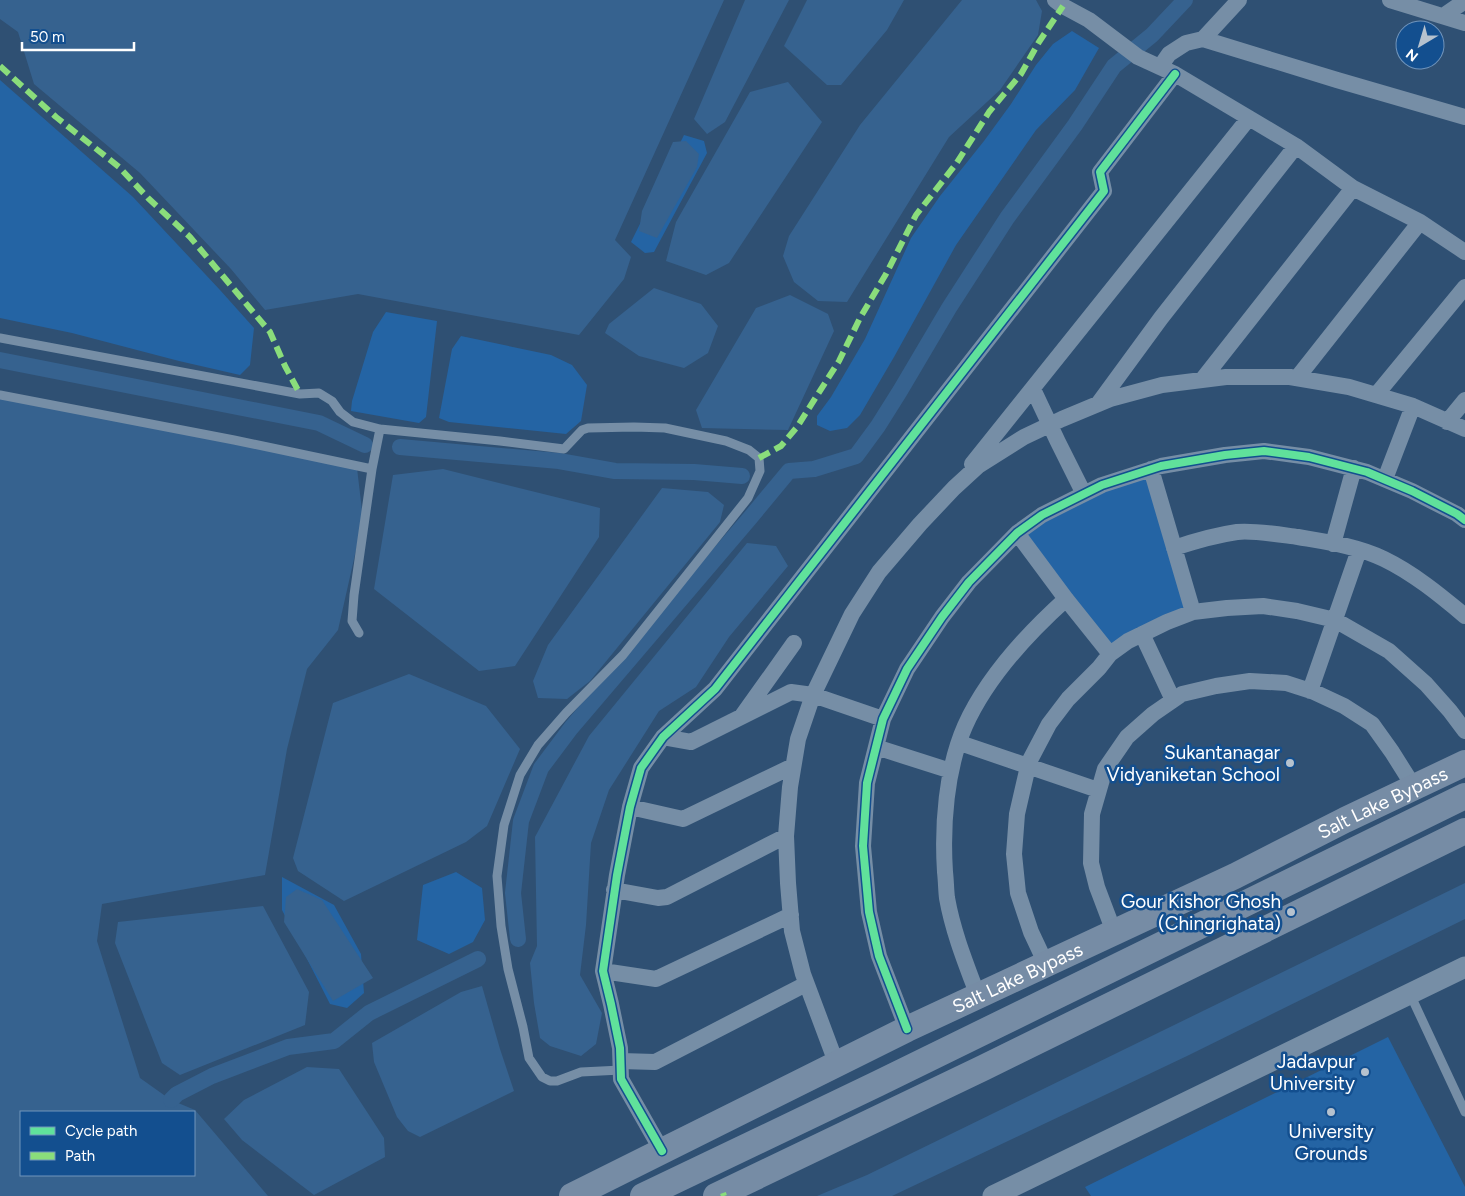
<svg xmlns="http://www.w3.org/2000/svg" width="1465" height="1196" font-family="Figtree,sans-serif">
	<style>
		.green { fill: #2464a4 }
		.water { fill: #36628f; fill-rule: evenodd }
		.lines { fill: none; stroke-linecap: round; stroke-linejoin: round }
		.canal { stroke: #36628f; stroke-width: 16 }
		.service { stroke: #768ea6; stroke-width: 9 }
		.minor { stroke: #768ea6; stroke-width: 16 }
		.tertiary { stroke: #768ea6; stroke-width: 21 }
		.primary { stroke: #768ca5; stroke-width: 26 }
		.quiet { stroke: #8add7b; stroke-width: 6; stroke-dasharray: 12 6; stroke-linecap: butt }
		.cycleway-casing { stroke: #134f8f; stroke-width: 11 }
		.cycleway { stroke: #60e19b; stroke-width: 8 }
		.poi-dot { fill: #b6c2ce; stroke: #134f8f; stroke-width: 2 }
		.labels { text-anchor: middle; stroke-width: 5; stroke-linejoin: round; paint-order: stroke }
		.poi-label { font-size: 19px; fill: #fff; stroke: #134f8f; text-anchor: end }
		.street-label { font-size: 19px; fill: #fff; stroke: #134f8f }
	</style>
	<rect width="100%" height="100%" fill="#2f5073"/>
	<path class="green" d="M1072,31L1099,48L1075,90L1036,130L956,245L894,357L860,415L847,428L830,431L817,425V416L831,397L865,339L911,238L940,196L984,141L1011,104L1036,65L1053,44Z
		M0,80L133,197L220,290L254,328L250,365L240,375L179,361L72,333L0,318Z
		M684,135L704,141L707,153L654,252L645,253L631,242Z
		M386,312L437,321L426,417L419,423L351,411L352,401L373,332Z
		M461,336L551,355L572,365L587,385L581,421L566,434L449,422L439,418L452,349Z
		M1146,475L1185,610L1110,648L1025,534L1047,520L1090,497Z
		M456,872L482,888L485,920L473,942L449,954L417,940L423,885Z
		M282,877L334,905L361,954L364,993L347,1008L330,1004L282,910Z
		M1388,1037L1465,1187V1196H1091L1085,1187Z"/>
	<path class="water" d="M0,0H724L615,240L631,257L624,279L579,335L358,294L265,310L231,269L140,173L34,84L18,32L0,19Z
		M745,0H789L725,122L707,134L694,119Z
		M807,0H904L887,30L841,85H827L784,46Z
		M962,0H1036L1042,11L1038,35L1000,90L949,137L847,302L818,301L794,282L783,256L789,236L860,125Z
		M788,82L822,122L729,263L706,275L666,261L676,222L750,92Z
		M686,141L699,154L697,167L657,238L639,231L642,211L673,142Z
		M654,288L701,304L718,326L708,353L684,368L639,356L605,333L609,324Z
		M790,295L828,314L834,331L788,430L702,428L696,410L756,308Z
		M0,398L357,468L363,519L338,630L307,669L287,749L265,875L102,904L97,941L140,1078L171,1100L195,1110L268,1196H0ZM21,1112H194V1175H21Z
		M443,469L600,508L599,537L515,666L479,671L374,589L393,475Z
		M662,488L708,492L724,505L720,522L590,681L567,699L538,698L533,681L548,645Z
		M747,543L776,546L788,566L729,637L696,687L659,711L609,790L591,843L586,925L580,975L602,1013L596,1044L581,1056L550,1046L540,1038L534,1003L530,963L537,946L535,837L589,736Z
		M409,674L486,706L520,749L487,826L466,842L344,901L298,871L293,858L333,703Z
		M1465,883V919L1187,1056L892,1196H817L867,1175Z
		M297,889L322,900L373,978L333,1001L284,922L286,897Z
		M263,906L309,992L305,1025L180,1075L162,1063L115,943L118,922Z
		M482,986L500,1049L514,1091L420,1137L408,1131L397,1117L374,1062L372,1043L461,992Z
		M307,1067L339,1069L384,1138L385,1157L314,1195L242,1140L224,1119L244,1100Z"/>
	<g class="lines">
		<path class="canal" d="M0,360L319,423L365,445
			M400,447L559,461L615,471L694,472L742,476
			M518,939L513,893L521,821L541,768L571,728L750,518L789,471L814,469L856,456L878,426L900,391L949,308L1007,218L1075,125L1114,66L1152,35L1185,0
			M171,1100L177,1094L212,1076L288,1047L334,1041L369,1013L478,959"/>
		<path class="service" d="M0,338L300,394L319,393L332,401L340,412L353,422L380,429L500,441L564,449L582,430L588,428L634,427L665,428L726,441L749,450L759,458L760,471L748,498L623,655L566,713L538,745L520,775L504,825L497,876L501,926L508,969L523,1027L529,1058L542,1077L550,1081H557L581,1072L621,1070
			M0,395L234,440L372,469
			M359,633L352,621L354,595L372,469L380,429
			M1410,994L1465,1112"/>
		<path class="minor" d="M1055,0L1063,6L1089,20L1138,57L1175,74L1296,146L1353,188L1420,222L1465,252
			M1390,0L1465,23
			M1443,16L1465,1
			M1203,39L1337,80L1465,117
			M1160,67L1169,54L1186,43L1203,39L1239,0
			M1297,378L1420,222
			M1202,380L1353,188
			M1033,389C1049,424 1066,459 1084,494
			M1376,395L1465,287
			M1098,404L1161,318L1296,146
			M1447,422L1465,400
			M972,464L1249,118
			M1151,469L1193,612
			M1385,479L1413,406
			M1017,533L1066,599L1110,654
			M1333,544L1354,468
			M1174,548C1195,541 1216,535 1237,532C1253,530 1282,535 1298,537C1327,542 1357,546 1384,559C1413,573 1440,595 1465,616
			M1142,634L1173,700
			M1310,691L1359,550
			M742,716L794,643
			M663,737L691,742L791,692L813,695L883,719
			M960,743L1098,790
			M876,747L951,771
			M630,807L683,819L793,766
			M614,890L658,898L667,897L786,836
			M1114,932L1097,887L1091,863L1092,814L1105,769L1127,737L1153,714L1182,694L1216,686L1250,681L1286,683L1314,692L1344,706L1372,724L1392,752L1414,787
			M1046,964L1031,932L1018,893L1014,854L1017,814L1029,762L1049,724L1068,699L1099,668L1110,654L1128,641L1167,622L1193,612L1227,608L1263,606L1297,611L1335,620L1389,651L1426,684L1450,711L1465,731
			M603,971L656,979L791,915
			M978,996C966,964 953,932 947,898C946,890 946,880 945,872C942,826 946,769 965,726C987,677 1026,635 1066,599
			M907,1029L879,956L869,912L863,846L867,783L883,719L907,669L942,617L969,582L1017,533L1042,515L1102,485L1161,466L1225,455L1264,451L1309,457L1367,472L1412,491L1457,514L1465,520
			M621,1061L655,1062L806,984
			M837,1065L803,974L792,931L788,883L786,836L790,787L798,739L813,695L852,614L879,572L920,524L954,488L978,466L1024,437L1062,419L1110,399L1162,385L1226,377H1290L1349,387L1413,406L1465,429
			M662,1151L621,1079L620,1048L611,1004L603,971L617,875L630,807L641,768L663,737L715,689L1104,191L1100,172L1175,74"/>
		<path class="tertiary" d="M993,1196L1465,967"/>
		<g class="primary">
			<path id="s1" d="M572,1196L907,1029L1235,876L1345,820L1465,763"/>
			<path d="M643,1196L877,1084L1465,796"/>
			<path d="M716,1196L983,1068L1465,831"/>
		</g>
		<path class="quiet" d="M0,66L56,117L119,167L148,198L190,237L270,332L285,366L300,394
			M759,458L781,446L797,427L839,361L860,318L886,274L916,215L956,164L989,112L1021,74L1039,42L1063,6
			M723,1193L724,1196"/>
		<defs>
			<path id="cycleway" d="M907,1029L879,956L869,912L863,846L867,783L883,719L907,669L942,617L969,582L1017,533L1042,515L1102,485L1161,466L1225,455L1264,451L1309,457L1367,472L1412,491L1457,514L1465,520
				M662,1151L621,1079L620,1048L611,1004L603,971L617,875L630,807L641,768L663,737L715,689L1104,191L1100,172L1175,74"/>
		</defs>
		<use href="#cycleway" class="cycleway-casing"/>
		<use href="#cycleway" class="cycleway"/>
	</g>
	<g class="poi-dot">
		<circle cx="1290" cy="763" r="5"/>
		<circle cx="1291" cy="912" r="5"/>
		<circle cx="1365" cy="1072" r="5"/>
		<circle cx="1331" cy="1112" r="5"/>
	</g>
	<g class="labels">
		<g class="poi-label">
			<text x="1280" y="759">Sukantanagar<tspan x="1280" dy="22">Vidyaniketan School</tspan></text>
			<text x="1281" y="908">Gour Kishor Ghosh<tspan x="1281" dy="22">(Chingrighata)</tspan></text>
			<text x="1355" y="1068">Jadavpur<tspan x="1355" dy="22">University</tspan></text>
			<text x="1331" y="1138" text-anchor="middle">University<tspan x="1331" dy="22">Grounds</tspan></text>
		</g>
		<g class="street-label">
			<text dy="7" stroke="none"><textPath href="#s1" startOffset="901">Salt Lake Bypass</textPath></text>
			<text dy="7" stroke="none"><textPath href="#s1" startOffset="496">Salt Lake Bypass</textPath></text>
		</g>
	</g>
	<rect x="20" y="1111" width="175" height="65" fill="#134f8f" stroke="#7195bc"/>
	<rect x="30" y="1127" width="25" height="8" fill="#60e19b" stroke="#7195bc"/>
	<text x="65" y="1136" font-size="15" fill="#ffffff">Cycle path</text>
	<rect x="30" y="1152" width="25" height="8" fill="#8add7b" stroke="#7195bc"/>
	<text x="65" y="1161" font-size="15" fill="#ffffff">Path</text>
	<g transform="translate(1420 45) rotate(218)"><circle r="24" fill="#134f8f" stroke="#7195bc"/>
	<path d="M0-4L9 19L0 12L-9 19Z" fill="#b6c2ce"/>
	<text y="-8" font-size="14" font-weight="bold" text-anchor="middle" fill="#ffffff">N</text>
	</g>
	<path d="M22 42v8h112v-8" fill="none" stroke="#ffffff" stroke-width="2.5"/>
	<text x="30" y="42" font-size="15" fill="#ffffff" stroke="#134f8f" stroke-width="4" paint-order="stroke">50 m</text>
</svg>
